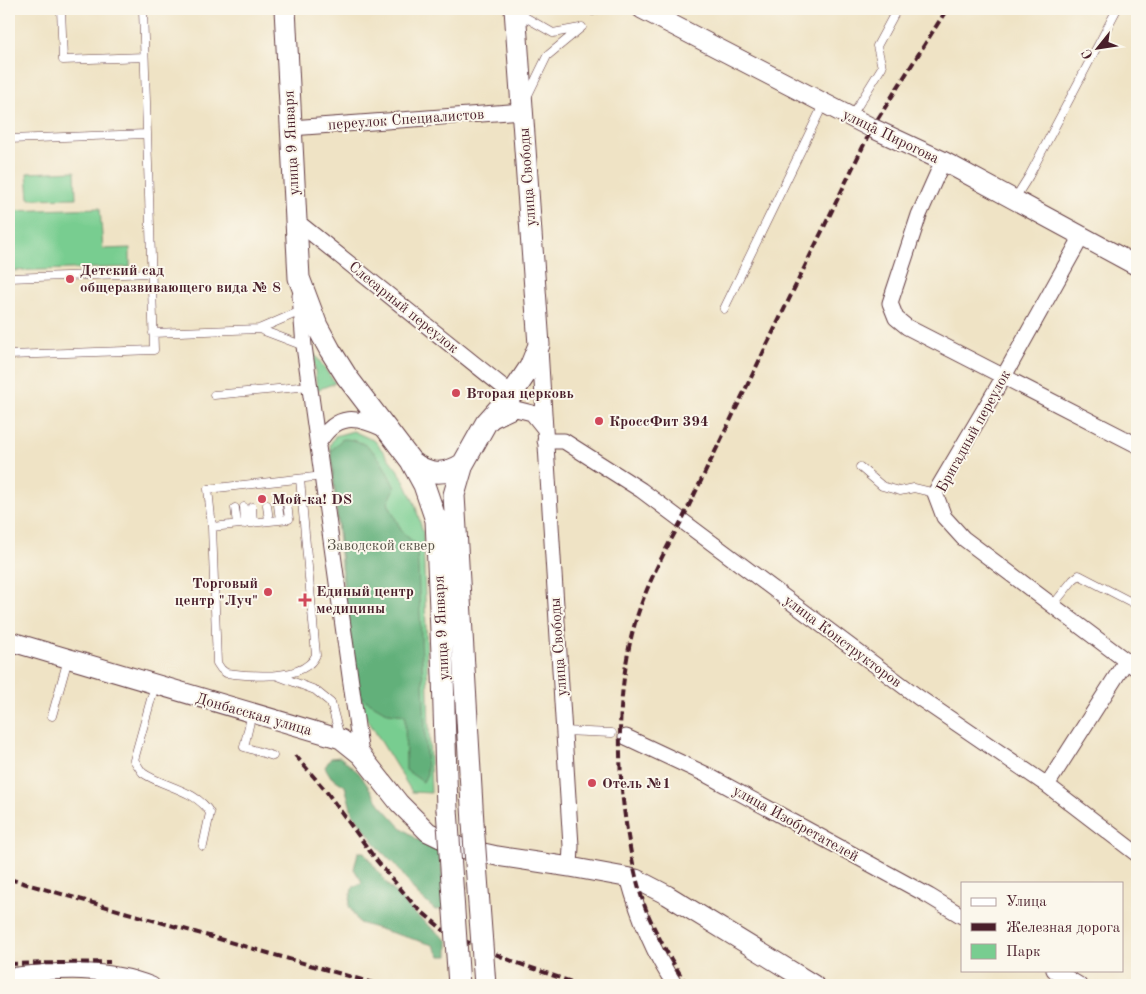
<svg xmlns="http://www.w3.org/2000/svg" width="1146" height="994" font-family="'Old Standard TT',serif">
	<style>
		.green { fill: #78cd90; stroke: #61765e }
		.forest { fill: #62b07a; stroke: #566852 }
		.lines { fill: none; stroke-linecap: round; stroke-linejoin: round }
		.service-casing { stroke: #633c42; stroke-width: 9 }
		.minor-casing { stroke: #633c42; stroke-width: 17 }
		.tertiary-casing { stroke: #633c42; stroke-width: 21 }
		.secondary-casing { stroke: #633c42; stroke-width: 23 }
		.service { stroke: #fff; stroke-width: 8 }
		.minor { stroke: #fff; stroke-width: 15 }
		.tertiary { stroke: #fff; stroke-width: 19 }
		.secondary { stroke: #fff; stroke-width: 21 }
		.rail { stroke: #4a1f2b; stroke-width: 4; stroke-dasharray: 8 4; stroke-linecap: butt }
		.secondary-bridge-casing { stroke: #633c42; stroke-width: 23; stroke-linecap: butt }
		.secondary-bridge { stroke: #fff; stroke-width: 21 }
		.poi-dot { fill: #d1495b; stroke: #fbf7ec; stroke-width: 2 }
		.labels { text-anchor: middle; stroke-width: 4; stroke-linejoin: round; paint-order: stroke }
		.street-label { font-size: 15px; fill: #4a1f2b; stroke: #fbf7ec }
		.poi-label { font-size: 15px; font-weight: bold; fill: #4a1f2b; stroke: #fbf7ec; text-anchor: start }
		.park-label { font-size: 15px; fill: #585349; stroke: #fbf7ec }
	</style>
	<rect width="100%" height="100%" fill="#fbf7ec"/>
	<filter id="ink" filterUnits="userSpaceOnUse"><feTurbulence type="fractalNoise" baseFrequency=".02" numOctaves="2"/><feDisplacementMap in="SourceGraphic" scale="10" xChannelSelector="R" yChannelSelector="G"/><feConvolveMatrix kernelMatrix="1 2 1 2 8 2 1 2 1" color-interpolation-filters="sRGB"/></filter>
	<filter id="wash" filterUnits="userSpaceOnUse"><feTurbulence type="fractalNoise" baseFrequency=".0096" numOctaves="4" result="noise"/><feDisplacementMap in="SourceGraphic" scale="20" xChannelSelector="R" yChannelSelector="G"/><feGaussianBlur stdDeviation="1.12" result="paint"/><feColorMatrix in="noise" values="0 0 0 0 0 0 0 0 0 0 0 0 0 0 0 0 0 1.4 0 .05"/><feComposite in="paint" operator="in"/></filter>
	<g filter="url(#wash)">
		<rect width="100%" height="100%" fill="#efe3c5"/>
		<path class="green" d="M75,171L76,198L29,199L27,173Z
			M100,208L103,249L130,248V267L9,271V211Z
			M313,352L335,383L317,390Z
			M353,431L375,441L400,473L415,504L423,533L431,793L412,792L360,707L350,663L330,445L335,436Z"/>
		<path class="forest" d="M342,439C374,439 383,464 395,488L388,503L402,532L417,545L427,774L423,782L406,770L405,715L388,713L362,698L357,682L345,591L331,451Z
			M340,757L359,773L380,804L400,826L418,840L440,847L445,909L435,910L416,893L398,868L381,851L352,812L345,786L331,777L325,767L331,758Z
			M358,852H364L388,885L417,916L448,941V956H440L433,945L359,923L349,906L352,888L362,882L354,869Z"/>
	</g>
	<g filter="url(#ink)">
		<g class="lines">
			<defs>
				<path id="service" d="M61,9L63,60L144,57
					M593,11L598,9
					M518,13L553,33L580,28
					M528,95L547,56L582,27
					M851,117L882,67L877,46L897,9
					M9,139L147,134
					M1014,200L1029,176L1117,9
					M9,278L151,273
					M724,309L824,103
					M259,329L304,346
					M153,333L259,329L301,311
					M9,355L154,350L143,9
					M214,395L310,386
					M860,467L882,486L900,491L914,488L935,493
					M287,504L289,519L212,527L208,489L323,476
					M267,505L269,521
					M278,505L280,520
					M244,507L245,524
					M252,507L253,523
					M235,508L237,524
					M212,527L217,663L221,669L226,673C250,676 304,682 316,655L300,479
					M1053,605L1073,580L1079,575L1137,605
					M278,676L315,690L331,703L340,737
					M155,685L134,760C137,764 140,770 143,773C163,787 197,790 210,813L203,846
					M252,713L244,747L273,756
					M52,716L68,659
					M563,731L612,733
					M44,985L46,971"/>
				<path id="minor" d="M291,128L522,111
					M943,161L919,215L890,303L896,318L907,327L1137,445
					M295,220L512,394
					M1082,236L1004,376L935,493L944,517L963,538L1137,669
					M300,296L304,346L361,755
					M540,349L571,846L570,867
					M493,420L516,409L532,413L544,428
					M545,441H564L641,490L918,697L1047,785L1137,854
					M318,444C337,412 356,416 386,430
					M626,737L705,774L929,896L962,916
					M1047,785L1126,661
					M628,877C638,914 653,953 675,985
					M1054,970L1079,985
					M9,976C56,970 108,967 152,985"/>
				<path id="tertiary" d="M642,9L872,128L943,161L1137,266
					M9,641L341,739L361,755L399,803L428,832L461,848L497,856L570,867L636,879L667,895L814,985"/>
				<path id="secondary" d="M285,9L299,278L317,326L330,350L347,377L411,461L424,485L436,520L443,675L447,809
					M411,461C428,475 444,476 463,464
					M473,823L454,495L463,464L486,423L512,394L530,367L539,345L515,9"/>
			</defs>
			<use href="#service" class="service-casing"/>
			<use href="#minor" class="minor-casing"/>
			<use href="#tertiary" class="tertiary-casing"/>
			<use href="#secondary" class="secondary-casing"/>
			<use href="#service" class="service"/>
			<use href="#minor" class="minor"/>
			<use href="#tertiary" class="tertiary"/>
			<use href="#secondary" class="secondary"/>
			<path class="rail" d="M295,755L326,791L377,861L415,906L448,934L512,961L580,985
				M9,879L380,985
				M9,964L110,962
				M687,985C672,962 658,938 647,912C638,889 633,866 629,842C617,775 616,706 631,638C641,596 661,557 682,520L872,128L947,9"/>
			<defs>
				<path id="secondary-bridge" d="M447,809L459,985
					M473,823L485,985"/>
			</defs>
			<use href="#secondary-bridge" class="secondary-bridge-casing"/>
			<use href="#secondary-bridge" class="secondary-bridge"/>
		</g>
	</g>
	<g class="poi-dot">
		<circle cx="70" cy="279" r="5"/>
		<circle cx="456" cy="393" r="5"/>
		<circle cx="599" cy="421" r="5"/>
		<circle cx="262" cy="499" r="5"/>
		<circle cx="268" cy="592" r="5"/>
		<path d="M302.5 592.5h5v5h5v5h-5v5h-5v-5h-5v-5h5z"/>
		<circle cx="592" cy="783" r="5"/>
	</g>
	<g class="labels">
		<g class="street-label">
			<text transform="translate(406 119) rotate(-4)" y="5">переулок Специалистов</text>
			<text transform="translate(891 136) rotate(26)" y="5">улица Пирогова</text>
			<text transform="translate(291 143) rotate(-93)" y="5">улица 9 Января</text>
			<text transform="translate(527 177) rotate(-94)" y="5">улица Свободы</text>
			<text transform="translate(404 307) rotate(39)" y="5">Слесарный переулок</text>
			<text transform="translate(973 431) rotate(-61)" y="5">Бригадный переулок</text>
			<text transform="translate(441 628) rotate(-93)" y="5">улица 9 Января</text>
			<text transform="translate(843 641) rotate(37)" y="5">улица Конструкторов</text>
			<text transform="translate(558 647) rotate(-94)" y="5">улица Свободы</text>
			<text transform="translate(254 714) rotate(16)" y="5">Донбасская улица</text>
			<text transform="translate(796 823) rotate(29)" y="5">улица Изобретателей</text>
		</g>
		<g class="poi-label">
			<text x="80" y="275">Детский сад<tspan x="80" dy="17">общеразвивающего вида № 8</tspan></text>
			<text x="466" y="398">Вторая церковь</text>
			<text x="609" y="426">КроссФит 394</text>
			<text x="272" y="504">Мой-ка! DS</text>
			<text x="258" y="588" text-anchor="end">Торговый<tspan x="258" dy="17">центр "Луч"</tspan></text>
			<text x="316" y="596">Единый центр<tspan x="316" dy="17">медицины</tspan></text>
			<text x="602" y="788">Отель №1</text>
		</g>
		<g class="park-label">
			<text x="381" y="550">Заводской сквер</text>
		</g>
	</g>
	<rect width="1146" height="994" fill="none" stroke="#fbf7ec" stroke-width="30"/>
	<rect x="961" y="882" width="162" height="90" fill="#fbf7ec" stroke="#b4a19f"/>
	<rect x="971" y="898" width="25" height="8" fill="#ffffff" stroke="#b4a19f"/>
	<text x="1006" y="906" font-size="15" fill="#4a1f2b">Улица</text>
	<rect x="971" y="923" width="25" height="8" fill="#4a1f2b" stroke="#b4a19f"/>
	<text x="1006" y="932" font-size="15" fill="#4a1f2b">Железная дорога</text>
	<rect x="971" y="944" width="25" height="15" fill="#78cd90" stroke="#b4a19f"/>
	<text x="1006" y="956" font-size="15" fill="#4a1f2b">Парк</text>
	<g transform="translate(1098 48) rotate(240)" stroke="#fbf7ec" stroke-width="4" paint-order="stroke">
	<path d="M0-4L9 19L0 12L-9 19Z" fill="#4a1f2b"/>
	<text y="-8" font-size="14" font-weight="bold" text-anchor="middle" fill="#4a1f2b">С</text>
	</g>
</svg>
